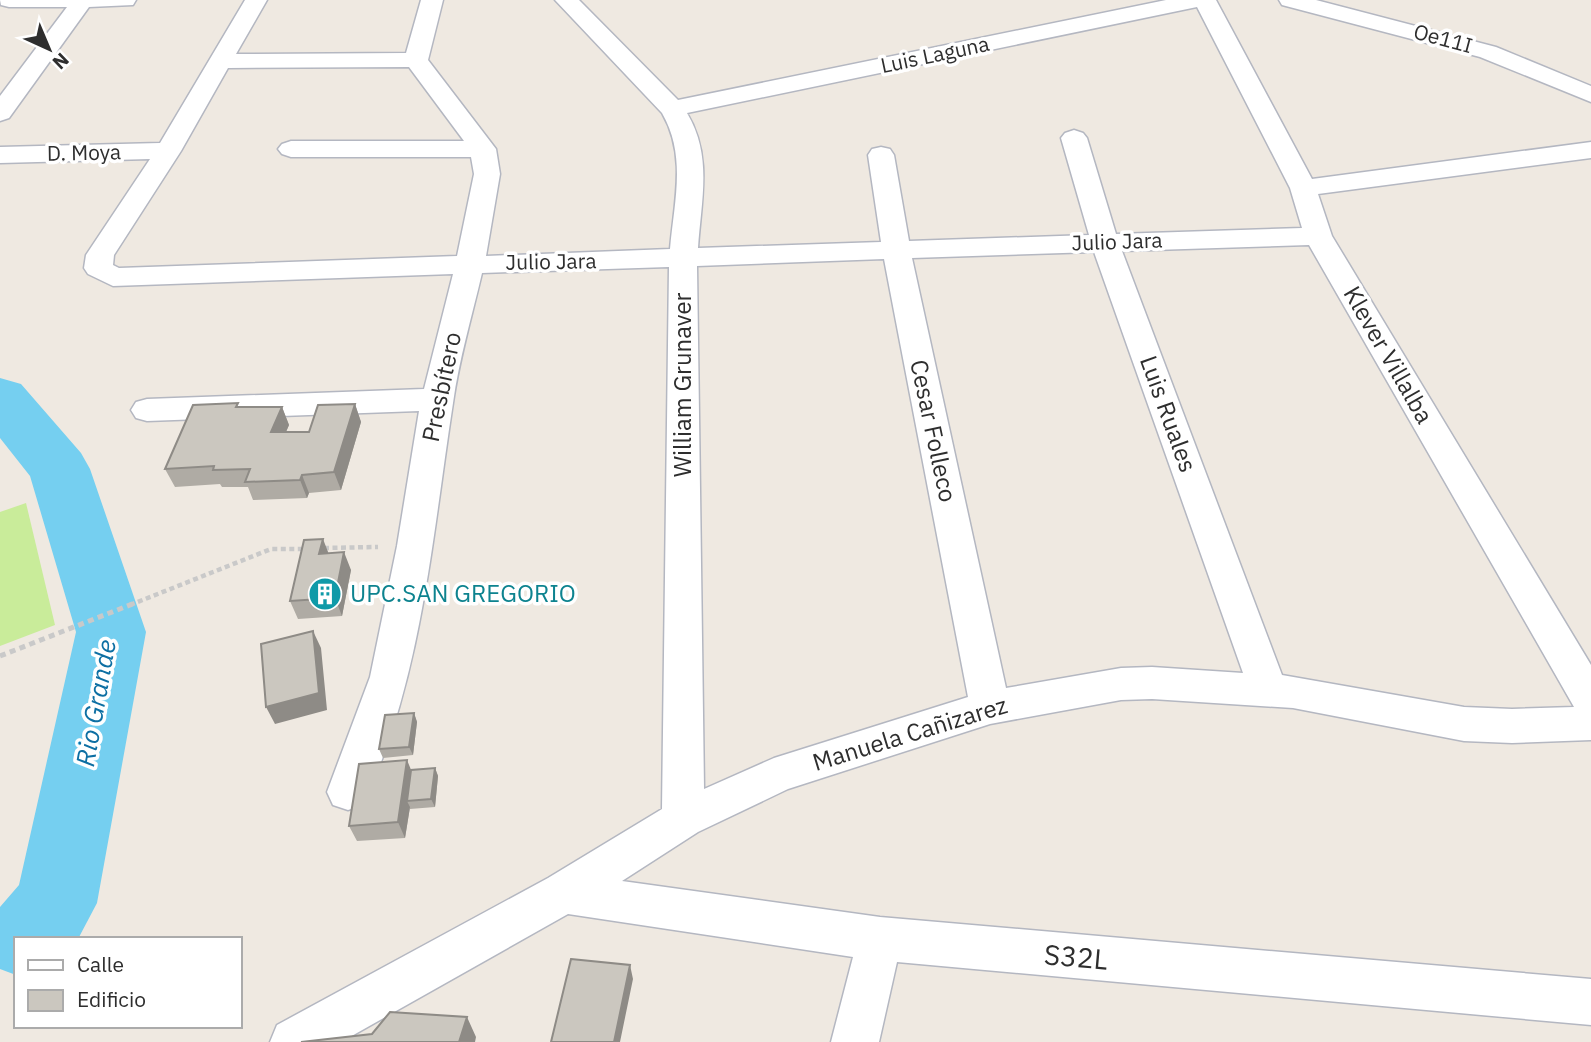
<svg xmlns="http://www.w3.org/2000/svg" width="1591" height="1042" font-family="'IBM Plex Sans',sans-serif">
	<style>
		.pitch { fill: #c9ec9a }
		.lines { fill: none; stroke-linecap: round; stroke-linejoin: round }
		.river { fill: #75cff0; fill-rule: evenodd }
		.street-casing { stroke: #b4b7c1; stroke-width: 3 }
		.path-far1 { stroke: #c9c9c9; stroke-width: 4.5; stroke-dasharray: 5 3.5; stroke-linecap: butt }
		.path { stroke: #c9c9c9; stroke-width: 5; stroke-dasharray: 6 4.5; stroke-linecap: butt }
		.street { fill: #fff; fill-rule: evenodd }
		.wall { fill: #afaba4 }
		.shaded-wall { fill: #8e8b86 }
		.building { fill: #cbc7bf; stroke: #8e8b86; stroke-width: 2 }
		.labels { text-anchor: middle; stroke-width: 7; stroke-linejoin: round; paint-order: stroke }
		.far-street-label { font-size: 21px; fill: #2e2e2e; stroke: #fff }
		.street-label { font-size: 24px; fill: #2e2e2e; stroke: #fff }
		.culture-label { font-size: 24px; fill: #0d838f; stroke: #fff; text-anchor: start }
		.water-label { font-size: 26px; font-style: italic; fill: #0d6fa3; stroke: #fff }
		.near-street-label { font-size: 28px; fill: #2e2e2e; stroke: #fff }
	</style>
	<rect width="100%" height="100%" fill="#efe9e1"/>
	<path class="pitch" d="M26,503L55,625L0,646V512Z"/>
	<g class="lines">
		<path class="river" d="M0,378L21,384L81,453L90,469L146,632L97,903L78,939H16V975L0,969V907L19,885L76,632L30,476L0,438Z"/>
		<defs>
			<path id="street" d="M0,0H136L133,5L89,7L9,118L0,121V96L67,7H9L1,5Z
				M245,0H267L236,54L406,53L421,0H443L428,60L496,149L500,174L486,256L670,249C674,202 687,156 662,113L555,0H579L678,100L1166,0H1216L1312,179L1591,142V158L1318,194L1332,236L1591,665V740L1512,743L1464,741L1293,708L1152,699L1121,700L990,724L788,789L698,832L622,881L880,917L1591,979V1025L897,962L879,1042H831L853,957L568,914L341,1042H270L277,1025L548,878L662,809L669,267L482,273C472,316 459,359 453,403C432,538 422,679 363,805L348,810L333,805L327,792L370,677L397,546L419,411L147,421L136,418L131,410L136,402L147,399L424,389L453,274L113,286L88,274L84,268L86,255L150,159L0,163V147L160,143ZM1197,7L1290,188L1302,228L1116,234L1087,138L1083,133L1074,130L1065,133L1061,138L1089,235L909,241L894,155L890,149L881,147L872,149L868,155L881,242L698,248C701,201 713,156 687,113ZM409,67L464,141H291L282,144L278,149L282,154L291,157H471L474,174L457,256L119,268L113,265L114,255L181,151L228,68ZM1309,245L1574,707L1512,709L1464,707L1282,675L1122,251ZM1094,252L1243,673L1152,667L1121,668L1006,688L912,258ZM884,259L968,697L774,758L704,789L697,266Z
				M1279,0H1316L1496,47L1591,86V102L1480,57L1282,5Z"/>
		</defs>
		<use href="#street" class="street-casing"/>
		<path class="path-far1" d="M324,548L378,547
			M130,605L271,549H305"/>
		<path class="path" d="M0,656L135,603"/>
		<use href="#street" class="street"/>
	</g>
	<path class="wall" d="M355,404L361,422L341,490L309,493L307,498L253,500L248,487H222L220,484L175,487L165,469L240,407H282L289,425L286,432H309Z
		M329,553L351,570L342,616L298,619L290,601Z
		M414,713L417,722L413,755L383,758L379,749Z
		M435,768L438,776L435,807L410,809V807L405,838L357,841L349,826L411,770Z"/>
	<path class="shaded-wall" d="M355,404L361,422L341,490L334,472Z
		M282,407L289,425L278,450L271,432Z
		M302,475L309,493L307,498L300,480Z
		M323,539L330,557L319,554Z
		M344,552L351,570L342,616L335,598Z
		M313,631L321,648L327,710L275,724L266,707Z
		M414,713L417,722L413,755L409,747Z
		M407,760L414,777L407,801L410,807L405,838L398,822Z
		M435,768L438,776L435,807L431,799Z
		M630,965L633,979L620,1042H614Z
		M467,1017L476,1037L475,1042H459Z"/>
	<path class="building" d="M238,403L236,407H282L271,432H309L318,405L355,404L334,472L302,475L300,480L245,482L250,469L213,470L214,466L165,469L193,405Z
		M323,539L319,554L344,552L335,598L290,601L304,540Z
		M313,631L319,693L266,707L261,644Z
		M414,713L409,747L379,749L385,715Z
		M407,760L398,822L349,826L359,764Z
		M435,768L431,799L407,801L411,770Z
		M571,959L630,965L614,1042H551Z
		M390,1012L467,1017L459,1042H301L372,1034Z"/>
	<defs>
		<symbol id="building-disc" viewBox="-11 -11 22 22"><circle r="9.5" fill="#0f9aa8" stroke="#fff"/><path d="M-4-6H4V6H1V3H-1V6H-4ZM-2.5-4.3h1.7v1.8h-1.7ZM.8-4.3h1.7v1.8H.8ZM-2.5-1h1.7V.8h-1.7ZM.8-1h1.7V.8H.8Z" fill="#fff"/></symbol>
	</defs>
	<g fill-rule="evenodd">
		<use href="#building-disc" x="306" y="575" width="38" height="38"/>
	</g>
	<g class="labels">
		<g class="far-street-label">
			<text transform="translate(1443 39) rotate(15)" y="7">Oe11I</text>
			<text transform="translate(935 55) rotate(-12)" y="7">Luis Laguna</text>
			<text transform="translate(84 153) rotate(-1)" y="7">D. Moya</text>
			<text transform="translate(1117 242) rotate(-2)" y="7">Julio Jara</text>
			<text transform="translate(551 262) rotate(-1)" y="7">Julio Jara</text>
		</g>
		<g class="street-label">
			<text transform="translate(1388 355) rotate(60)" y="8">Klever Villalba</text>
			<text transform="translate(683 385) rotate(-90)" y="8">William Grunaver</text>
			<text transform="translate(442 387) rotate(-78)" y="8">Presbítero</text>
			<text transform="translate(1168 414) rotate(70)" y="8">Luis Ruales</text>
			<text transform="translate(933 431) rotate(78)" y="8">Cesar Folleco</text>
			<text transform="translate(910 734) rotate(-17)" y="8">Manuela Cañizarez</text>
		</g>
		<g class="culture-label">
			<text x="350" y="602">UPC.SAN GREGORIO</text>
		</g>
		<g class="water-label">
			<text transform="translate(96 703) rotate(-80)" y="9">Rio Grande</text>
		</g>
		<g class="near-street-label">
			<text transform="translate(1076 957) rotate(5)" y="10">S32L</text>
		</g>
	</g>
	<rect x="14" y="937" width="228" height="91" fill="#ffffff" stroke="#ababab" stroke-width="2"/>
	<rect x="28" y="960" width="35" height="10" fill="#ffffff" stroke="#ababab" stroke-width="2"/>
	<text x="77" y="972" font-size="21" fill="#2e2e2e">Calle</text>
	<rect x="28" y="990" width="35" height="21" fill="#cbc7bf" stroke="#ababab" stroke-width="2"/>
	<text x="77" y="1007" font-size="21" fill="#2e2e2e">Edificio</text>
	<g transform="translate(49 49) rotate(136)" stroke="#ffffff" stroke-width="5" paint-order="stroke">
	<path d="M0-5L12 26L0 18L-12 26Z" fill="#2e2e2e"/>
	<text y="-10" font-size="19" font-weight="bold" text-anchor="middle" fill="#2e2e2e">N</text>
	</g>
</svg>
